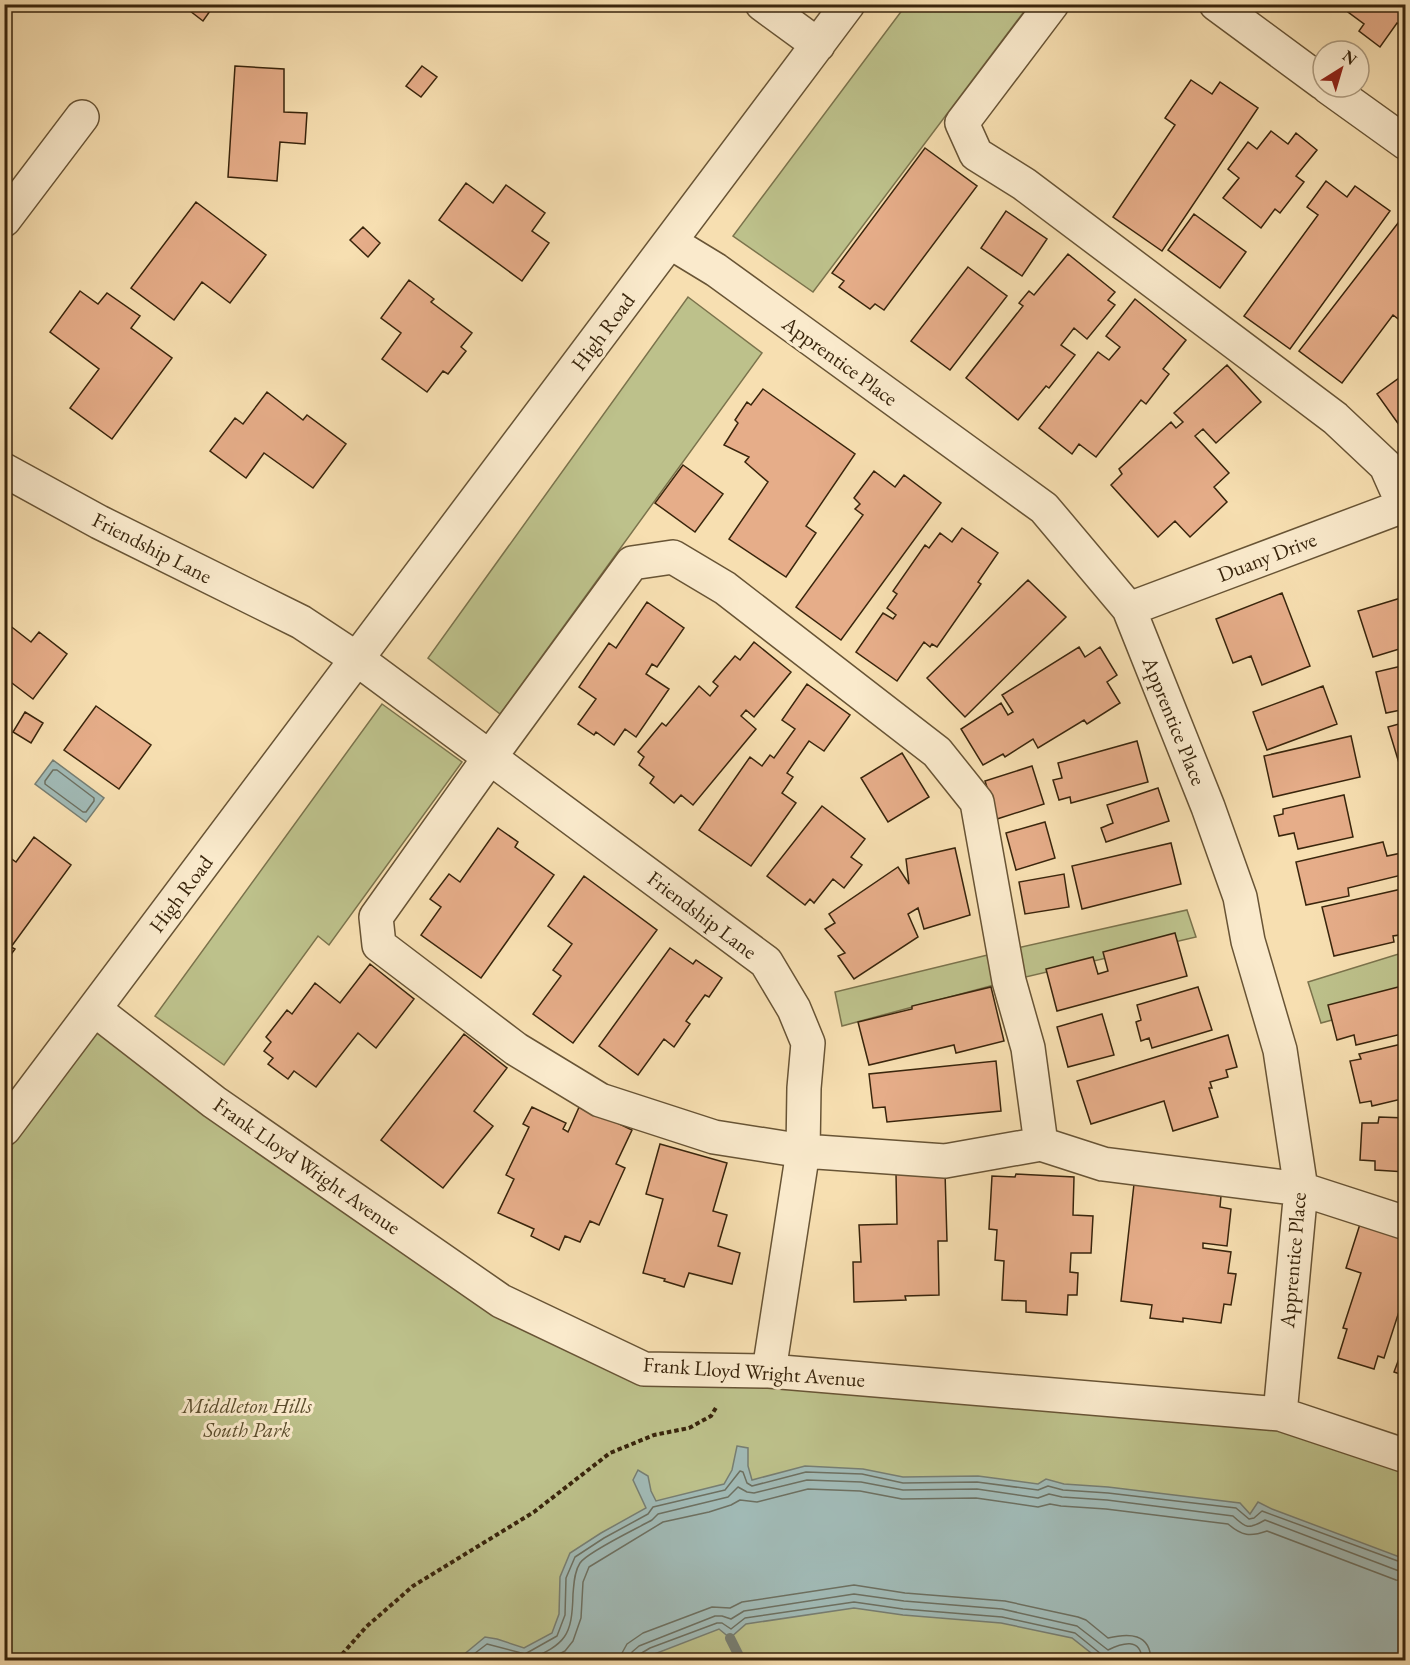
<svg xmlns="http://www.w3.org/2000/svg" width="1410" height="1665" font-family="'EB Garamond',serif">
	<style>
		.green { fill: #bdc18b; stroke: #7b734c; stroke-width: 1.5 }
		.water { fill: #a1bab6; stroke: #777e72; stroke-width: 1.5 }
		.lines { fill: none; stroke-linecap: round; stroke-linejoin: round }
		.shore { stroke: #6d7061; stroke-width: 1.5 }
		.stream { stroke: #777e72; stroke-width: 10 }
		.building { fill: #e6ad89; stroke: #39250c; stroke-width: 1.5 }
		.minor-casing { stroke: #685435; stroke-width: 36 }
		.path { stroke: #39250c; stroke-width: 4; stroke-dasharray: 4.5 3; stroke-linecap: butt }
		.minor { stroke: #faeacc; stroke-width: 33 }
		.labels { text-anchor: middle; stroke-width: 6; stroke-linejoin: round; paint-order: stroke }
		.street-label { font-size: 21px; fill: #39250c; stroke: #faeacc }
		.park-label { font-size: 21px; font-style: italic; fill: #5a4c2c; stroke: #faeacc }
	</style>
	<rect width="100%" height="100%" fill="#f7dfb1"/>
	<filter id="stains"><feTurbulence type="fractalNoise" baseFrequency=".00333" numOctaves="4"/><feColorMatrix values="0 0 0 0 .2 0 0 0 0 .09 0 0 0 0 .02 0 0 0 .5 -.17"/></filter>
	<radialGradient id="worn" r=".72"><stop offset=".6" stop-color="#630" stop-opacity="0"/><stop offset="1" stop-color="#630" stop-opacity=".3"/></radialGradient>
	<path class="green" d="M906,5H1029L813,292L733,236Z
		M688,297L762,353L500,714L428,658Z
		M382,704L462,762L329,945L318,936L224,1065L155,1016Z
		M1187,910L1196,937L1009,981L842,1026L835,992L1004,951Z
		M1405,952V1000L1321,1023L1308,982Z
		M94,1009L501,1301L644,1369L1280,1414L1405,1456V1660H5L4,1129Z"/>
	<path class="water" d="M53,760L104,798L86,822L35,784Z
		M737,1446L748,1448V1466L752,1480L805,1466L863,1469L903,1477L978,1476L1038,1484L1046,1479L1064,1484L1108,1487L1240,1503L1250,1514L1258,1502L1272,1509L1405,1559V1660H1133L1126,1656L1113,1660H1100L1072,1638L1001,1623L903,1615L854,1608L746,1624L730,1638L719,1629L639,1660H459L462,1656L485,1637L497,1639L524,1648L552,1633L559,1614L560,1577L570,1553L601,1533L646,1508L633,1480L638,1470L648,1476L651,1491L656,1501L724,1484L732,1470Z"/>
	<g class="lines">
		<path class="shore" d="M53,770H57L94,798V801L86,812H83L45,784V781Z
			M466,1660L487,1644L525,1654L557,1636L565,1615L566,1578L575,1557L604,1538L648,1514L653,1507L725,1490L740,1471L743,1472L747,1483L752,1486L806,1472L862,1474L903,1483L977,1482L1038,1490L1048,1486L1063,1490L1108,1493L1236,1508L1249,1519L1254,1518L1262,1511L1406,1564
			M528,1660C566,1644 572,1636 573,1594C574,1584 574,1572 580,1563C587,1552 638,1528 652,1520L658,1514L728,1497L738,1487L747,1492L754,1493L807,1480L861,1482L903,1490L977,1489L1038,1498L1049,1494L1062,1497L1107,1500L1233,1516C1246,1528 1248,1530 1265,1520L1399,1571L1406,1572
			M548,1660L565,1651L573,1641L581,1618L583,1582L589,1567L663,1522L709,1512L731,1505L740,1500L757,1502L808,1489L860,1491L902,1499L976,1498L1038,1507L1050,1504L1061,1506L1106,1509L1228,1524C1242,1536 1250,1537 1267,1531L1396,1580L1406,1581
			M622,1660V1653L627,1644L643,1633L712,1607L730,1608L742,1602L854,1585L905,1593L1005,1601L1078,1617L1086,1620L1108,1638C1129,1633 1150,1633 1151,1660
			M631,1660L632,1652L639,1646L715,1616H722L731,1619L744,1611L854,1594L904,1601L1002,1609L1077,1626L1108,1650C1122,1643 1141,1637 1142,1660
			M638,1660L640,1654L650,1648L717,1623H722L731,1629L745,1618L854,1602L903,1609L1002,1617L1075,1633L1101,1654L1103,1660"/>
		<path class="stream" d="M730,1638L741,1660"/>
	</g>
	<path class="building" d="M181,4H215L203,21Z
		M1354,4H1406V29L1397,23L1380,47L1359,31L1364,24L1348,12Z
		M235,66L284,69V112L307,113L305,144L280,142L277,181L228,177Z
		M422,66L437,77L421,97L406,86Z
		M1191,80L1212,94L1220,82L1258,108L1162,251L1113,217L1175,125L1165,118Z
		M1271,131L1288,144L1296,133L1317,150L1296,176L1304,182L1280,213L1275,209L1261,228L1223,198L1239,178L1228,169L1248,142L1257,149Z
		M925,148L977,186L884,310L875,304L870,309L839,287L844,281L832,273Z
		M1326,181L1347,197L1355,186L1390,211L1290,349L1244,316L1318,215L1307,207Z
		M466,183L493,203L506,185L545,213L532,231L549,243L522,281L439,220Z
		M196,202L266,255L230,303L202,282L174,320L131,288Z
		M1006,211L1047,239L1022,276L981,248Z
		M1194,214L1246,252L1220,288L1168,250Z
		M1398,223L1406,229V325L1393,315L1342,383L1299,351Z
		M363,227L380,243L368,257L350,240Z
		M1068,254L1115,292L1108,300L1115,305L1087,339L1074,328L1061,345L1075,355L1049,388L1046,386L1018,420L966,378L1023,306L1019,303L1029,291L1034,295Z
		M968,267L1007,296L950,370L911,341Z
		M409,280L434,299L431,302L472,333L461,347L466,351L448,374L443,371L427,392L382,359L401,333L381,318Z
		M80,291L98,304L107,293L140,316L131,328L172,358L112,439L70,408L99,369L50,332Z
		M1135,299L1186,340L1163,369L1169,374L1146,404L1141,400L1096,457L1079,444L1072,454L1039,428L1098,352L1109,360L1120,347L1106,336Z
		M1227,365L1261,402L1216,443L1203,429L1195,436L1229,473L1214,487L1227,502L1190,537L1175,521L1158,537L1111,485L1122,474L1119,469L1171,422L1176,428L1183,422L1174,413Z
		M1406,373V427L1402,429L1377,394Z
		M763,389L855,454L806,526L816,533L786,577L729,539L768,482L745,462L749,457L724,445L738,423L735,420L747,402L751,405Z
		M267,392L303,420L307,415L346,444L313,488L264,453L246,478L210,451L235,418L243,424Z
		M683,465L723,494L695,532L655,503Z
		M874,471L895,487L904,475L941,503L841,640L796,607L863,515L855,509L860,504L854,498Z
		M962,528L998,553L978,582L981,584L937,647L932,644L930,647L924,642L897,681L856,652L883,613L893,619L896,615L887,608L897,594L893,591L925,545L929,548L940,533L952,542Z
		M1028,580L1066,617L965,717L927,678Z
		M1282,593L1310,666L1262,685L1251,656L1233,663L1216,619Z
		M1404,597L1406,602V647L1373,657L1358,611Z
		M647,602L684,628L657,667L652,664L646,674L669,689L636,737L625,729L614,745L596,732L594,735L578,724L596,699L579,687L609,643L616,648Z
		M4,621L31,642L39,632L67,654L33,699L4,677Z
		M754,642L791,672L754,717L746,710L741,716L756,729L693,805L681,795L674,803L650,783L654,777L639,765L644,757L638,752L662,723L666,726L699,686L710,696L718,686L713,682L735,656L740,660Z
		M1079,647L1085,657L1100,647L1117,675L1107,682L1120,703L1087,724L1084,720L1038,748L1033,739L1005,757L1003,754L983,765L961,729L1001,703L1008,715L1013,712L1002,695Z
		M1406,665V709L1386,713L1376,672Z
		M807,684L850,715L824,751L809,741L787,773L793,777L782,793L796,803L751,866L699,830L750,757L762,766L770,755L774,758L795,729L782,720Z
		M1323,686L1337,724L1267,750L1253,712Z
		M96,706L151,745L119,789L64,750Z
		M25,712L43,723L31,743L13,732Z
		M1406,722V761L1399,763L1388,727Z
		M1351,736L1360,777L1273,797L1264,756Z
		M1137,741L1148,782L1071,803L1070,797L1059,800L1053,780L1062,778L1058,763Z
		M902,753L929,797L888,822L861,778Z
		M1032,766L1044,804L997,819L985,781Z
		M1406,779V809L1399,780Z
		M1158,788L1169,821L1106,842L1101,828L1113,823L1107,805Z
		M1344,795L1353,837L1298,849L1294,833L1279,836L1274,816L1283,814V809Z
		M822,806L865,839L851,857L862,865L844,888L833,879L814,903L810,899L805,905L767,876Z
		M1045,822L1055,858L1016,870L1006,833Z
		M498,828L518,842L515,847L554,875L481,978L421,935L441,907L430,899L449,874L460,882Z
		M34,837L71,865L11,947L15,949L4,964V858L6,855L16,862Z
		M1383,842L1387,856L1406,852V874L1348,888L1349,896L1306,905L1296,862Z
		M1171,843L1181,884L1082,909L1072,866Z
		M955,848L970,915L924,929L918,908L908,914L918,937L854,979L838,956L845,953L825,929L835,923L829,914L898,867L909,884L906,859Z
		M1064,874L1069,907L1025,914L1019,882Z
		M584,876L657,930L573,1043L533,1014L561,976L553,970L572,944L548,926Z
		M1406,888V934L1393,936L1394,942L1334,956L1322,907Z
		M1175,933L1187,976L1057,1011L1046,969L1093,957L1098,974L1108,971L1103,952Z
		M670,948L693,964L696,960L722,978L709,997L705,995L686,1021L690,1024L674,1047L664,1039L638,1075L599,1046Z
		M370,964L414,999L376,1048L358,1033L316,1087L294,1071L288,1079L268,1064L273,1058L264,1051L271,1042L266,1037L287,1010L292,1014L315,983L340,1003Z
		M1406,985V1033L1356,1045L1354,1035L1337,1040L1328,1005Z
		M991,987L1004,1041L956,1053L954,1045L869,1065L858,1022L912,1009V1006Z
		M1198,987L1212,1030L1152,1048L1149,1038L1141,1041L1136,1022L1141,1020L1137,1005Z
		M1102,1014L1114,1055L1068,1067L1057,1027Z
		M464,1034L507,1068L474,1111L493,1126L443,1188L381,1140Z
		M1228,1035L1237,1067L1226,1070L1228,1077L1210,1082L1212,1088H1209L1218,1117L1173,1131L1164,1101L1091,1124L1077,1081Z
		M1406,1043V1098L1372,1106L1371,1101L1360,1103L1350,1061L1361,1059L1359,1054Z
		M996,1061L1001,1111L887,1122L885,1107L873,1108L869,1074Z
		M580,1105L632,1130L616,1164L625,1168L599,1225L590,1221L580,1242L565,1236L559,1250L531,1236L534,1229L498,1213L514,1179L506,1175L529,1127L523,1124L532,1107L566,1123L563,1129L568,1132Z
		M1379,1117L1406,1118V1172L1375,1170V1161L1360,1160L1362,1123H1378Z
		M660,1144L727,1163L713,1211L727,1215L718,1246L740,1253L732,1284L689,1273L684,1287L664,1281L665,1279L643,1273L663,1199L646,1194Z
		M945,1172L947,1241H938L939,1295L905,1296L906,1300L854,1302L853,1262H861L859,1225L897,1224L896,1174Z
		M1016,1174L1074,1177L1073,1215L1093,1216L1091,1253H1071L1070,1272L1078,1273L1077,1295H1068L1067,1315L1026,1312V1301L1002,1300L1004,1261L995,1260L997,1230L989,1229L992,1176L1015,1177Z
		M1134,1184L1221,1196L1220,1207L1231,1209L1227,1246L1203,1243V1248L1231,1252L1228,1273L1236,1274L1231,1305L1224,1304L1221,1323L1183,1318V1322L1150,1318L1152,1305L1121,1301Z
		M1361,1221L1406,1235V1290L1384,1358L1378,1356L1374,1369L1338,1358L1347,1329L1343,1328L1361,1273L1346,1268Z
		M1406,1340V1376L1394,1372Z"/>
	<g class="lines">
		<defs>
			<path id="minor" d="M762,4L818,45
				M1052,4L962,123L976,154L1024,184L1335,418L1386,466L1406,511
				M1216,4L1323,83
				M1328,87L1406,143
				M4,220L82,117
				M670,242L716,270L1044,508L1129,609L1208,807L1240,897L1248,941L1280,1050L1301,1189L1280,1414
				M4,470L99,522L301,622L357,659L766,962L794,1009L808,1043L804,1088L803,1151L769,1371
				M1129,609L1406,505
				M94,1009L214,1102L501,1301L644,1369L769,1371L1280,1414L1406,1456
				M4,1129L848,4
				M1041,1144L1028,1048L1009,981L977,802L937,752L725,588L673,557L632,563L490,757L376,917L379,945L516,1049L600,1100L714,1137L803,1151L945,1161L1041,1144L1103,1164L1301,1189L1406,1223"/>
		</defs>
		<use href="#minor" class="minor-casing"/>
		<path class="path" d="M337,1660L366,1627L413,1586L534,1512L610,1453L654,1435L689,1428L711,1416L717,1406
			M864,1660L959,1659L978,1660"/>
		<use href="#minor" class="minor"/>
	</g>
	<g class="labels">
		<g class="street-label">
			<text transform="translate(603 332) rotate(-53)" y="7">High Road</text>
			<text transform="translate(840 361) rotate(36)" y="7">Apprentice Place</text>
			<text transform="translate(152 548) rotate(27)" y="7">Friendship Lane</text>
			<text transform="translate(1267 557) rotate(-21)" y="7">Duany Drive</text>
			<text transform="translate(1174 721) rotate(68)" y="7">Apprentice Place</text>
			<text transform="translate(181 894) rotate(-53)" y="7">High Road</text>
			<text transform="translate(702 915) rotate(37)" y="7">Friendship Lane</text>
			<text transform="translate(307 1166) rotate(35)" y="7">Frank Lloyd Wright Avenue</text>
			<text transform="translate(1293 1260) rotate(-85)" y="7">Apprentice Place</text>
			<text transform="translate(754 1372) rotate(4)" y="7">Frank Lloyd Wright Avenue</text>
		</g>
		<g class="park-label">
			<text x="247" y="1413">Middleton Hills<tspan x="247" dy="24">South Park</tspan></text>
		</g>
	</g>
	<rect width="1410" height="1665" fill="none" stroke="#f7dfb1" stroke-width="24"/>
	<rect x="6" y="6" width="1398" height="1653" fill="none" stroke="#39250c" stroke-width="3"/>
	<rect x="12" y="12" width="1386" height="1641" fill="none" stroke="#39250c" stroke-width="1.5"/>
	<g transform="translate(1341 69) rotate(37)"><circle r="28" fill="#faeacc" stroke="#ad9b7f" stroke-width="1.5"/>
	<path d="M0-4.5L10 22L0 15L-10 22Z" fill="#8f2418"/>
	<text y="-9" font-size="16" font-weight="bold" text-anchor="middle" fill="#39250c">N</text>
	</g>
	<rect width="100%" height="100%" filter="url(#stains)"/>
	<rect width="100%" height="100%" fill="url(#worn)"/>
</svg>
